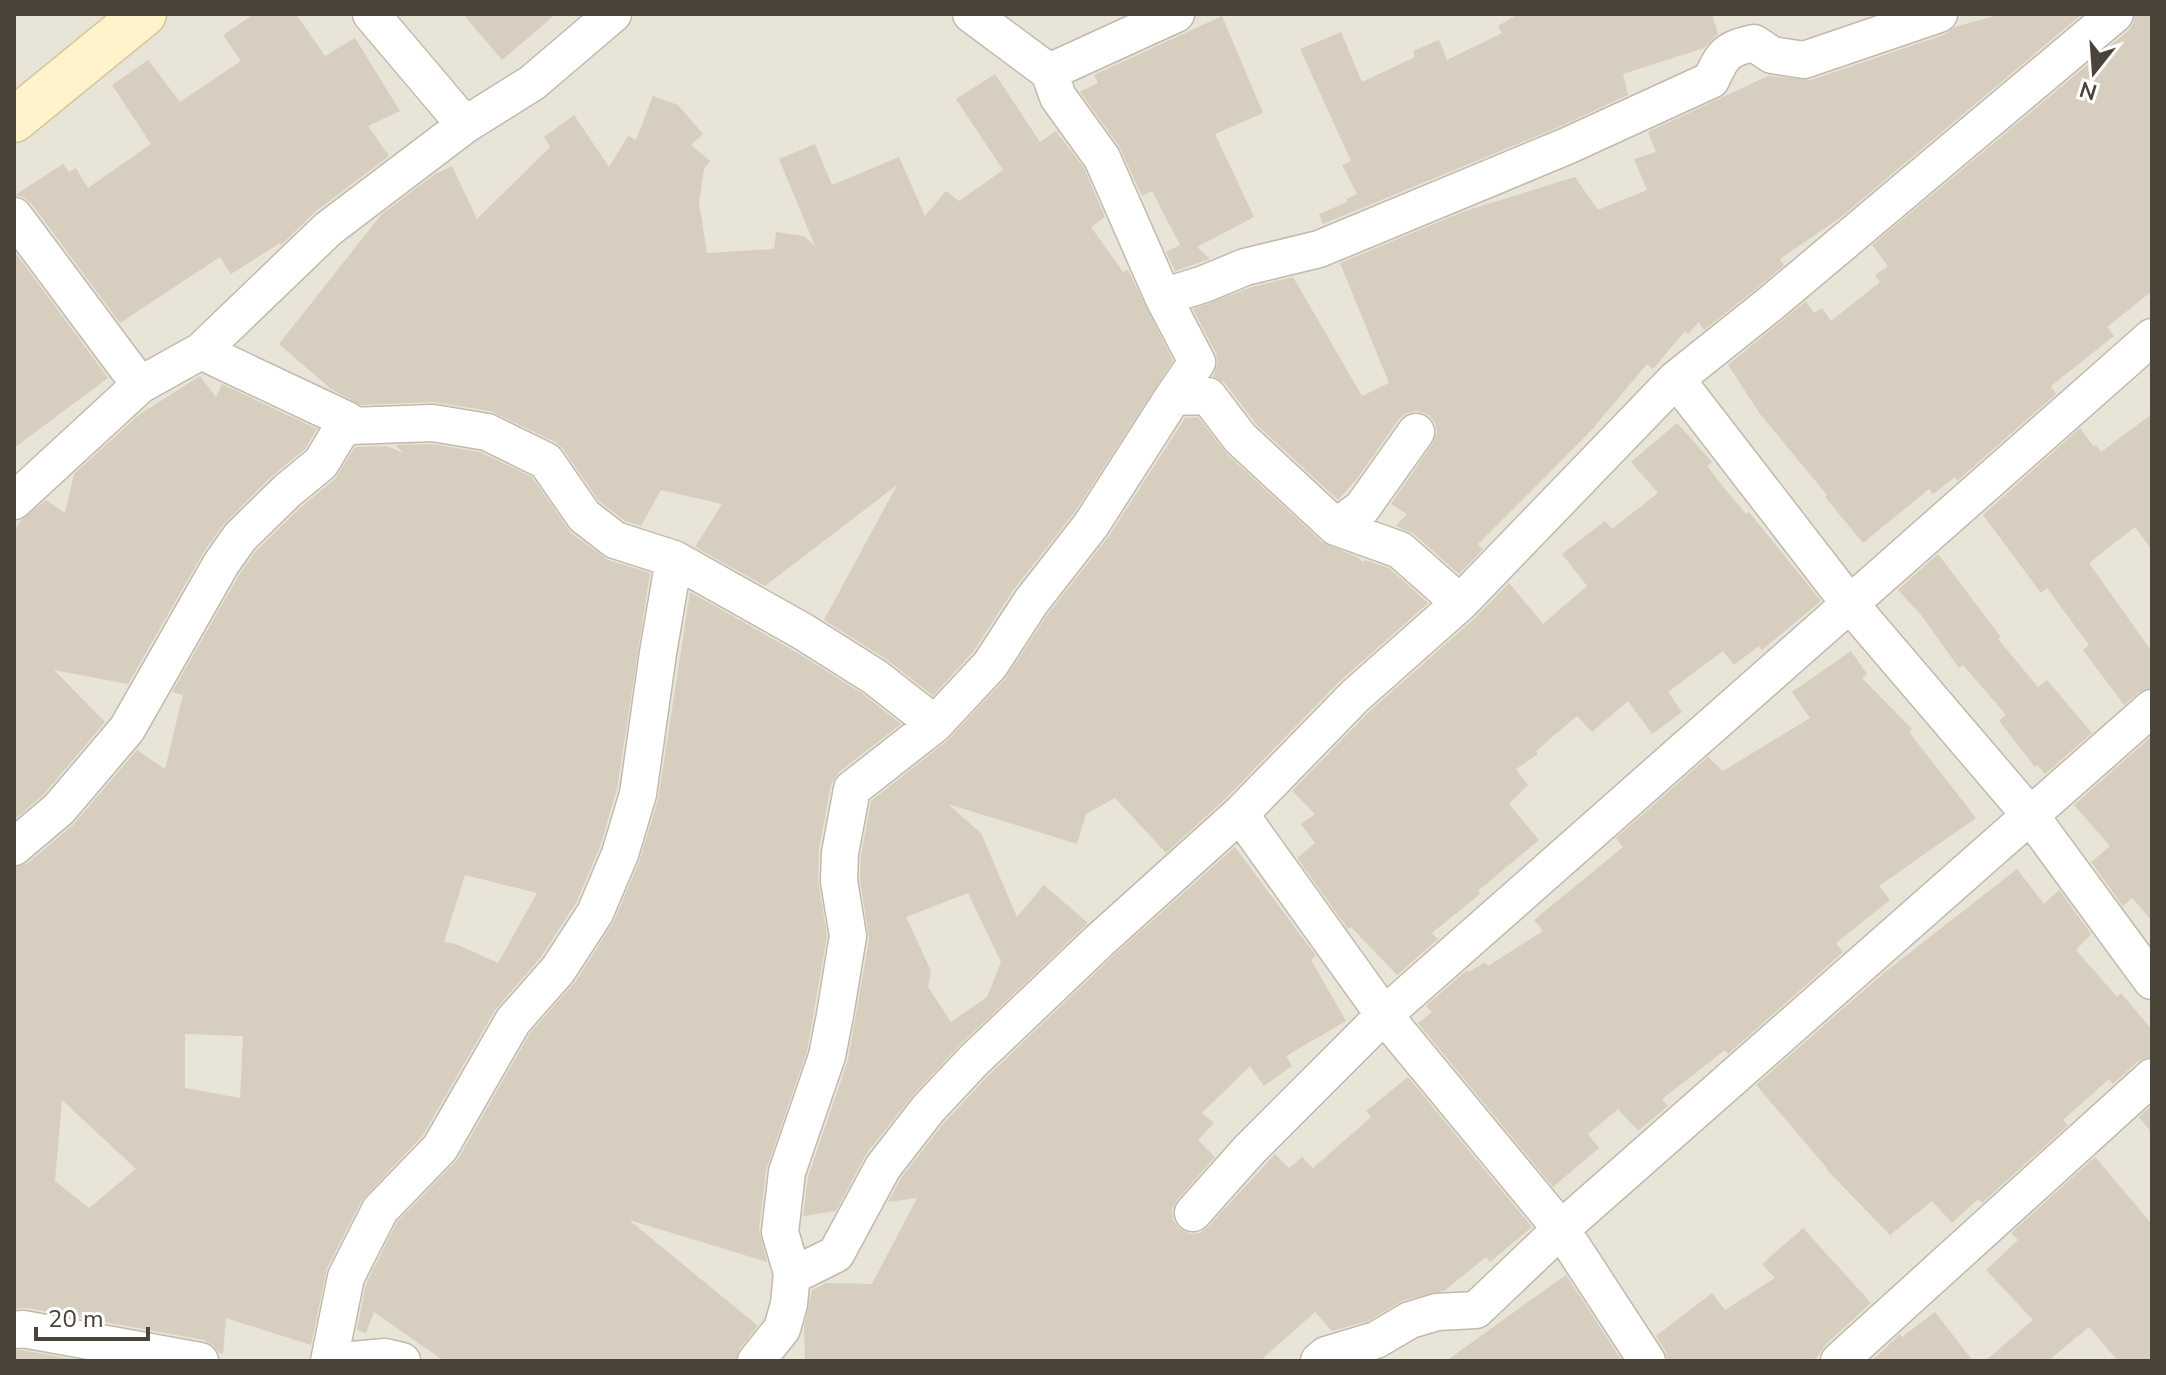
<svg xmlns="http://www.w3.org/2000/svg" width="2166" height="1375" font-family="'Nunito Sans',sans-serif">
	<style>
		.residential { fill: #e9e4d8 }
		.building { fill: #d7cebf; fill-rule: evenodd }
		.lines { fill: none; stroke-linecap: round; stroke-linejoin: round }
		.minor-casing { stroke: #c1baac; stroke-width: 39 }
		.secondary-casing { stroke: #d5c79a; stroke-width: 47 }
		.minor { stroke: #fff; stroke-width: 36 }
		.secondary { stroke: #fef3ca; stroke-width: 44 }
	</style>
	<rect width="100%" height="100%" fill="#f5f2ea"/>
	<path class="residential" d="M14,14H2152V1361H14Z"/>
	<path class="building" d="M254,14H296L325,56L355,38L400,111L368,126L389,156L315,212L281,245L280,243L231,274L220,257L120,323L31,203L23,197L15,195L63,164L69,172L76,168L88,188L151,144L112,85L148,60L180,102L241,61L223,35Z
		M463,14H556L502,60Z
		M1519,14H1712L1718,34L1704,48L1623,74L1628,95L1559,127L1323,224L1319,214L1347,202L1346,199L1357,194L1342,165L1351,161L1300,49L1341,32L1362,82L1415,57L1413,51L1439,40L1447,60L1502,33L1498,26Z
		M2001,14H2082L1841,217L1780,259L1784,265L1757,288L1704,330L1699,322L1688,334L1685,331L1653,369L1647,364L1590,432L1478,544L1483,549L1459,574L1414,534L1396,526L1407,514L1391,504L1433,443L1437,433L1435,423L1429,415L1417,411L1407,413L1399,419L1356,480L1338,500L1256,424L1225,383L1213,376L1218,364L1216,353L1193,309L1252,287L1293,277L1362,396L1389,383L1340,263L1465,211L1575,177L1598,210L1647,190L1634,159L1656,152L1648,132L1768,76L1811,80L1946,34L1955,27Z
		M2135,14H2152V291L2107,327L2114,336L2051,386L2056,394L1957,481L1955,477L1933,494L1929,489L1863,543L1825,497L1827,495L1760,414L1728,365L1806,301L1814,313L1822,308L1831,321L1880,282L1875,275L1888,266L1872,245L2129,30L2134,22Z
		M1222,16L1263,113L1215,134L1254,217L1197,247L1210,259L1175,271L1166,252L1180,245L1152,191L1142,196L1119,146L1080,92L1098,83L1094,75Z
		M995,74L1040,142L1056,131L1084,168L1105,217L1091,227L1123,272L1128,270L1173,361L1074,513L1014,589L973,652L933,696L886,659L824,620L897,485L765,586L695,547L722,504L661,490L641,526L625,521L599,501L563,449L555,442L490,411L433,402L361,405L331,389L279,344L381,215L435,174L452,166L477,219L550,147L544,137L574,115L609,167L628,136L636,140L653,96L678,105L703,134L691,145L710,161L704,169L699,203L707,253L774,249L776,232L804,236L815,246L779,159L815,144L832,185L899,157L925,216L946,191L959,201L1003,170L956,99Z
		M14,251L108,378L14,448Z
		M200,376L216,397L222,384L317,429L305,449L272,476L223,525L203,553L128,684L54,670L105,722L44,794L14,820V531L21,520L46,500L65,513L74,474L140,414Z
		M2152,414V550L2135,527L2089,563L2152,652V688L2139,692L2124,705L2083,650L2089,645L2047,588L2041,593L1983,515L2080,428L2094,447L2096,445L2101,452Z
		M1198,417L1226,453L1322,542L1357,557L1363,562L1365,560L1389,568L1428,603L1340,681L1225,799L1166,853L1115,798L1086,814L1077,844L948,804L981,833L1017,917L1044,885L1088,923L959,1046L913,1095L866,1154L836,1211L803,1216L808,1177L848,1060L869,939L860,880L861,855L871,801L948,740L1005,679L1048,614L1109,536L1185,418ZM968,893L1001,962L987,997L951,1022L928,987L931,971L906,917Z
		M1677,423L1712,462L1707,466L1725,489L1746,514L1749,512L1821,601L1762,650L1759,646L1734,665L1723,651L1668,692L1682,712L1652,734L1628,701L1592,732L1577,716L1536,751L1538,754L1516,769L1528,785L1509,804L1539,840L1478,891L1480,894L1432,933L1438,939L1397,975L1351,927L1348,929L1297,858L1315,843L1301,824L1315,814L1292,791L1370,711L1474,619L1509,583L1543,624L1587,586L1562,554L1605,521L1612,529L1658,493L1631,462Z
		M432,444L480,452L532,477L571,533L608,560L650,573L617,789L600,847L576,903L541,957L495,1010L423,1135L362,1200L327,1268L311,1345L226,1318L223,1354L219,1353L213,1345L204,1340L27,1308L14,1309V867L28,863L73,825L137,750L165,769L183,695L172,692L239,575L256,551L301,507L335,479L355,447L387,446L404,453L395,445ZM465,875L537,893L498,963L456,944L444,942ZM185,1034L243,1036L240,1098L185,1088ZM62,1100L136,1169L89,1208L55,1181Z
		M1938,554L2001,637L1998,639L2038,687L2047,680L2092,733L2045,774L2037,765L2035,767L1999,721L2006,715L1963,665L1959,668L1921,615L1898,590Z
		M690,592L791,649L863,694L901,724L839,772L831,785L819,849L818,880L827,936L807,1051L766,1170L759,1230L767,1262L629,1220L758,1326L740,1348L736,1361H444L374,1312L366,1333L357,1330L366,1284L397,1222L458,1159L530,1033L576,981L614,921L639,862L658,800Z
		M1851,651L1867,674L1862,678L1912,729L1909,732L1976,818L1879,886L1890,900L1836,943L1843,952L1728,1054L1725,1050L1662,1099L1668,1106L1638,1131L1618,1109L1588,1134L1599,1148L1553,1187L1418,1023L1432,1012L1426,1006L1467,970L1469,972L1485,962L1488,966L1543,931L1534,920L1623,847L1616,838L1708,757L1723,771L1810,718L1792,692Z
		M2152,736V921L2132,898L2123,906L2091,862L2110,846L2074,805Z
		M1235,847L1316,956L1311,960L1346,1021L1286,1056L1292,1066L1264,1086L1250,1066L1202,1113L1214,1123L1198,1140L1215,1157L1177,1200L1172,1210L1173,1220L1179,1228L1190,1234L1200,1233L1208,1227L1275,1154L1289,1168L1302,1157L1313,1168L1371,1117L1366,1111L1408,1077L1532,1227L1490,1262L1486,1257L1444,1291L1404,1300L1368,1321L1332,1331L1315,1312L1260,1361H805L804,1327L812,1290L826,1283L872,1284L917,1198L888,1202L901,1178L944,1123L988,1076L1113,956Z
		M2017,869L2044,904L2059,890L2091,934L2076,950L2117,997L2121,993L2152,1030V1057L2138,1061L2113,1084L2109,1079L2063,1120L2068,1125L1982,1203L1978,1199L1952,1223L1932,1201L1890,1235L1826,1169L1827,1168L1756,1085L1885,972Z
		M2152,1105V1133L2139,1117Z
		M2095,1157L2152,1224V1361H2118L2089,1327L2048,1361H1985L2033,1320L1986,1270L2018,1240L2011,1233Z
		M1803,1228L1871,1303L1825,1345L1819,1355L1813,1361H1668L1665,1350L1656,1336L1712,1293L1725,1310L1775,1278L1762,1264Z
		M1566,1275L1622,1361H1446L1521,1307Z
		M1935,1312L1973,1361H1872L1900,1334L1902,1337Z
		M22,1350L82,1361H14V1351Z"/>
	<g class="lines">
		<defs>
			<path id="minor" d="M371,14L465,125
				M971,14L1049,72L1058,97L1102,158L1163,297L1197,362L1173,397L1208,396L1240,438L1336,527L1362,508L1416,432
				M1049,72L1176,14
				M14,216L140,385
				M1163,297L1204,284L1245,267L1319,249L1567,146L1711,80C1723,54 1726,49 1754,43L1772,55L1804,60L1939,14
				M1676,379L1849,603L2030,815L2152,981
				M14,501L140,385L201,351L328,229L465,125L532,83L613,14
				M674,559L802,631L875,677L935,724
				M1460,603L1676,379L1770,304L2115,14
				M1240,814L1384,1015L1561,1229L1647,1361
				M14,847L59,809L127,729L221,564L240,537L287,491L321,463L347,420L201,351
				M1193,1213L1250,1149L1384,1015L2152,337
				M792,1273L804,1270L836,1254L883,1167L928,1109L973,1061L1099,941L1240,814L1355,696L1460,603L1400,550L1336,527
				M14,1330L23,1329L200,1361
				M329,1361L346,1277L380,1210L440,1148L513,1021L558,970L595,913L620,854L638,794L658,653L674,559L615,540L584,516L546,461L487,432L433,423L350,426L347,420
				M342,1361L385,1357L402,1361
				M756,1361L782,1329L789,1304L792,1273L780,1232L787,1172L827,1056L835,1015L848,936L839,881L840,853L852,789L935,724L990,665L1031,602L1091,525L1173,397
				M1319,1361L1326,1355L1376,1340L1410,1320L1437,1312L1476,1310L1561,1229L2152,708
				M1839,1361L2152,1077"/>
			<path id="secondary" d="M14,120L144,14"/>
		</defs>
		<use href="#minor" class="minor-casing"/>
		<use href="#secondary" class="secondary-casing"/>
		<use href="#minor" class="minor"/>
		<use href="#secondary" class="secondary"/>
	</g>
	<rect width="2166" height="1375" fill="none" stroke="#494338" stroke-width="32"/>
	<g transform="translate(2094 72) rotate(197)" stroke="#ffffff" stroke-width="6" paint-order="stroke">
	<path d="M0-6L14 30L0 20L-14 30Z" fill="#494338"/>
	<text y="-12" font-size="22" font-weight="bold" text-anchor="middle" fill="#494338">N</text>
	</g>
	<path d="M36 1327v12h112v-12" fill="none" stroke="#494338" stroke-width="4"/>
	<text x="48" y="1327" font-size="24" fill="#494338" stroke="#ffffff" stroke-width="6" paint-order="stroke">20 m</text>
</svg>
